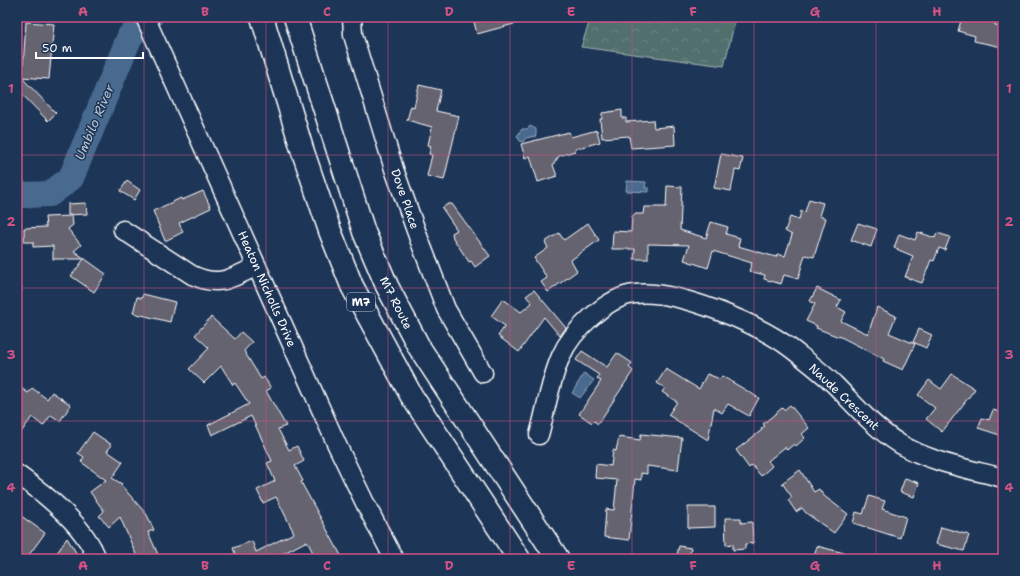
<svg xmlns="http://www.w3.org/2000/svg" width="1020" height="576" font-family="'Shantell Sans',sans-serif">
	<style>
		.park { fill: url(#park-crowns); stroke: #a8b7b6 }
		.water { fill: #486b8f; stroke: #91a6bc }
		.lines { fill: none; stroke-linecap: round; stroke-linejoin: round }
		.river { stroke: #486b8f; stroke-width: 26 }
		.building { fill: #666370; stroke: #fff }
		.minor-casing { stroke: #fff; stroke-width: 21 }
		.highway-casing { stroke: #fff; stroke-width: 25 }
		.minor { stroke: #1d3557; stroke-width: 18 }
		.highway { stroke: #1d3557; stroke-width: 22 }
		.grid { fill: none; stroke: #d15284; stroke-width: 1; stroke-opacity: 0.55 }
		.labels { text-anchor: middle; stroke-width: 3; stroke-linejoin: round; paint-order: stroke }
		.shield { fill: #1d3557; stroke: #bbc2cd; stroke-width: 1 }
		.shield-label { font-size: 11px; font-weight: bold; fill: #fff }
		.street-label { font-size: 12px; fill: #fff; stroke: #1d3557 }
		.water-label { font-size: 13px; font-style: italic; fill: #b6c4d2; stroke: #1d3557 }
		.neatline { fill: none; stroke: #d15284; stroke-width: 1.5 }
		.grid-label { font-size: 13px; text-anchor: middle; font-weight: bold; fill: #d15284 }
	</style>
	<defs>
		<pattern id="park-crowns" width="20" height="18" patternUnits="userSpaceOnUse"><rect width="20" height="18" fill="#516f6d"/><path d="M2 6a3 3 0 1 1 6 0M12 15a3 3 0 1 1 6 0" fill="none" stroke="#6b8583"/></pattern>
	</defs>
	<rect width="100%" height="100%" fill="#1d3557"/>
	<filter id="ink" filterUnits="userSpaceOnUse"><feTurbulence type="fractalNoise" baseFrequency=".025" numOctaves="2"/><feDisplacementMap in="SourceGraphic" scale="8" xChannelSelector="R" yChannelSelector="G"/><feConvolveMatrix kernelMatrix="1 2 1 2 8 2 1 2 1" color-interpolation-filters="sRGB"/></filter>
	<g filter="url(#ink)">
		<path class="park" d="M591,17H736L724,66L581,47Z"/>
		<path class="water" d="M530,126L536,129V136L526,138L523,142L520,141L517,136L522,129H527Z
			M627,181L646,182L645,188H649V192L626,191Z
			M584,373L594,380L580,398L572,393Z"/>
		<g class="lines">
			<path class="river" d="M17,194L25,195L50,194L71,178L130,36L150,17"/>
		</g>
		<path class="building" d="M481,17H525V21L477,34L474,22L482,20Z
			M962,17H990L989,20L995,22V25L1003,27L1002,47L974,41L975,36L958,31Z
			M26,22L54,24L49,79L21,77L56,113L48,121L17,89V69L23,67Z
			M419,85L441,90L436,111L459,116L444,180L427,176L432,155L429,154L431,146L428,145L432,127L407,120L411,106L414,107Z
			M622,110V118H626V122L653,120L654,128L674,126L675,145L631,148L629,136L602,138L600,119H602V113Z
			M597,130L600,142L575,149V151L559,156L553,165L557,176L538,182L530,156L525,158L521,144L569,132L571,137Z
			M721,154L743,158L740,171L735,170L731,191L714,188Z
			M127,181L140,190L134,200L120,191Z
			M667,186L682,187L680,230L706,238L711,222L728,227L726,234L740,238L738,246L776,257L777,254L785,256L792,235L785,231L790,217L799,220L801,211L805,212L809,199L823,203L819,216L826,218L814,257L805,255L798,279L784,275L781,284L764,279L765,275L749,271L752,263L713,251L708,268L684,260L689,245L648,244V259H634L635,249H612L613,231L631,232L632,216H634V214H643L644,207H666Z
			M203,191L211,208L179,223L183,232L165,241L153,211L181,198L182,200Z
			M86,203L87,214L68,215V204Z
			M448,204H452L490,256L475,267L471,261L469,262L453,238L452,233L457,230L442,208Z
			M72,216L73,225L68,229L81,245L74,251L106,274L94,292L71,276L84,259H53V246L33,247V242H24V228L46,227L45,217Z
			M588,223L599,240L571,260L577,271L548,292L541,282L547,278L534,258L548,248L545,242L559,233L564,240Z
			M858,223L877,229L871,247L851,240Z
			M918,232L935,238L937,233L950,237L945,250L939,248L934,261L931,260L922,283L905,277L913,256L894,248L899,234L915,240Z
			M817,288L841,300L837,307L846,312L841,321L868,334L877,307L896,316L889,333L915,344L903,370L883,361L884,359L839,336V337L816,328L817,326L806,321L815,304L810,301Z
			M534,290L566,328L560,336L544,317L519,352L498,336L505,326L491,316L503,299L521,312L532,303L526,296Z
			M143,294L175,302L170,322L133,313L137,297L142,298Z
			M211,317L235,339L241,332L252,342L244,351L261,379L264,377L271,388L266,391L286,426L278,429L289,450L297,446L304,461L295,466L303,481L301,482L343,559H316L307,541L284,553L287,559H237L233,548L252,541L256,552L294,533L276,497L263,503L257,490L275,481L267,463L272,461L251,416L212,435L208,425L249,404L235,383L233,385L221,366L204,383L189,369L209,348L195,335Z
			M919,329L932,335L926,348L913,342Z
			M582,351L605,366L607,367L617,353L632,363L629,367L633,371L598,424L594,421L592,423L579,414L601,381L597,379L599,375L576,360Z
			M666,369L699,389L707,374L720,379L722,376L759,398L749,416L728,404L722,413L714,408L708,440L668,415L677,402L662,392L665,388L657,383Z
			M952,374L975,389L942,432L926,419L935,408L918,395L929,380L941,389Z
			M17,385L28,393L32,388L47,399L52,392L71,405L60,421L51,415L43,426L32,417L17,438Z
			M790,405L809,428L802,434L805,438L796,446L794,444L787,450L785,447L768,461L772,466L761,476L752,465L749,468L736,450L762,430L761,429L765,426L763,424L782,408L784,410Z
			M993,410L1003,413V436L978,428L982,418L989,420Z
			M93,432L112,445L107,451L123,462L112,478L122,484L121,485L147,515L154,530L148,532L160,559H138L120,517L109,527L99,516L104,511L90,492L106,480L81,462L84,457L78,453Z
			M641,434L682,438L678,470L647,466V474L641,473V480L635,479L629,540L604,537L606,509L614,510L617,480L595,478L596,464L611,466L613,450L616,451L619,437L640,440Z
			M800,470L814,492L819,489L824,496L848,514L834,533L806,513L802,508L796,512L788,500L792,497L782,483Z
			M905,478L919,483L914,497L900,492Z
			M869,496L885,501L882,509L906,517L900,538L853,523L856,512L863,514Z
			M688,507H715V527L688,528Z
			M17,513L45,533L26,559H17Z
			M725,518H741V523L752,522L753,543L745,544V549L733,550V544L726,545Z
			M941,527L969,535L964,551L936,544Z
			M67,538L80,559H53Z
			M679,546L691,548L689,559H676Z
			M817,546L852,555V559H813Z"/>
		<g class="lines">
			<defs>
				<path id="minor" d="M145,17L337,445L366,505L394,559
					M352,17L353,35L394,169L419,239L446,309L483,373
					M123,230L192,275C220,288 231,278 257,266
					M539,435C546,410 550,381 561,356C571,332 608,296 635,294C676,289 760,324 793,350C807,361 822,372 835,385C856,406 874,428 900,444C930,462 969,469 1003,478
					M17,474C45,494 85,525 97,559"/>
				<path id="highway" d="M262,17L302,149L330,231L352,286L411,395L519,559
					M295,17L364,232L387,286L419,347L558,559"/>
			</defs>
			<use href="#minor" class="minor-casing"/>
			<use href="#highway" class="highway-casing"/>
			<use href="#minor" class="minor"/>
			<use href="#highway" class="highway"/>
		</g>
	</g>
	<path class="grid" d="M144,17V559M266,17V559M388,17V559M510,17V559M632,17V559M754,17V559M876,17V559M17,155H1003M17,288H1003M17,421H1003"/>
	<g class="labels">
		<rect class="shield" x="347" y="293" width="28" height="18" rx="3"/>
		<g class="shield-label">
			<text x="361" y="306">M7</text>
		</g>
		<g class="street-label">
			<text transform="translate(405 199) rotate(71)" y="4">Dove Place</text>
			<text transform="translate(267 289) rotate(66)" y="4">Heaton Nicholls Drive</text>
			<text transform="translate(396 303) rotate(63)" y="4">M7 Route</text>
			<text transform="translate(844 397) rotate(43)" y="4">Naude Crescent</text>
		</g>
		<g class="water-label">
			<text transform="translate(94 122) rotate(-67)" y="5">Umbilo River</text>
		</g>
	</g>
	<rect width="1020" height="576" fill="none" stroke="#1d3557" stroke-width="44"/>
	<path d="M36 52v6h107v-6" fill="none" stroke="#ffffff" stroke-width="2"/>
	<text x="42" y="52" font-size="12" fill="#ffffff" stroke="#1d3557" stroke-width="3" paint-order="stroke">50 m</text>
	<rect x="22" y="22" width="976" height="532" class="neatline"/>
	<g class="grid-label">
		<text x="83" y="16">A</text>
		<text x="205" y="16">B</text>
		<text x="327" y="16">C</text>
		<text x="449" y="16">D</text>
		<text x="571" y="16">E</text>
		<text x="693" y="16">F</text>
		<text x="815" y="16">G</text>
		<text x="937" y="16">H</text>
		<text x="11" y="93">1</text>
		<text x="1009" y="93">1</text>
		<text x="11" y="226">2</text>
		<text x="1009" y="226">2</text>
		<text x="11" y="359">3</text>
		<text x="1009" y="359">3</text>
		<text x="11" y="492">4</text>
		<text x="1009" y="492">4</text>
		<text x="83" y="570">A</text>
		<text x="205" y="570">B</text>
		<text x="327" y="570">C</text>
		<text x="449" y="570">D</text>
		<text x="571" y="570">E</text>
		<text x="693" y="570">F</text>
		<text x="815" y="570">G</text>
		<text x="937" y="570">H</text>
	</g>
</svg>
